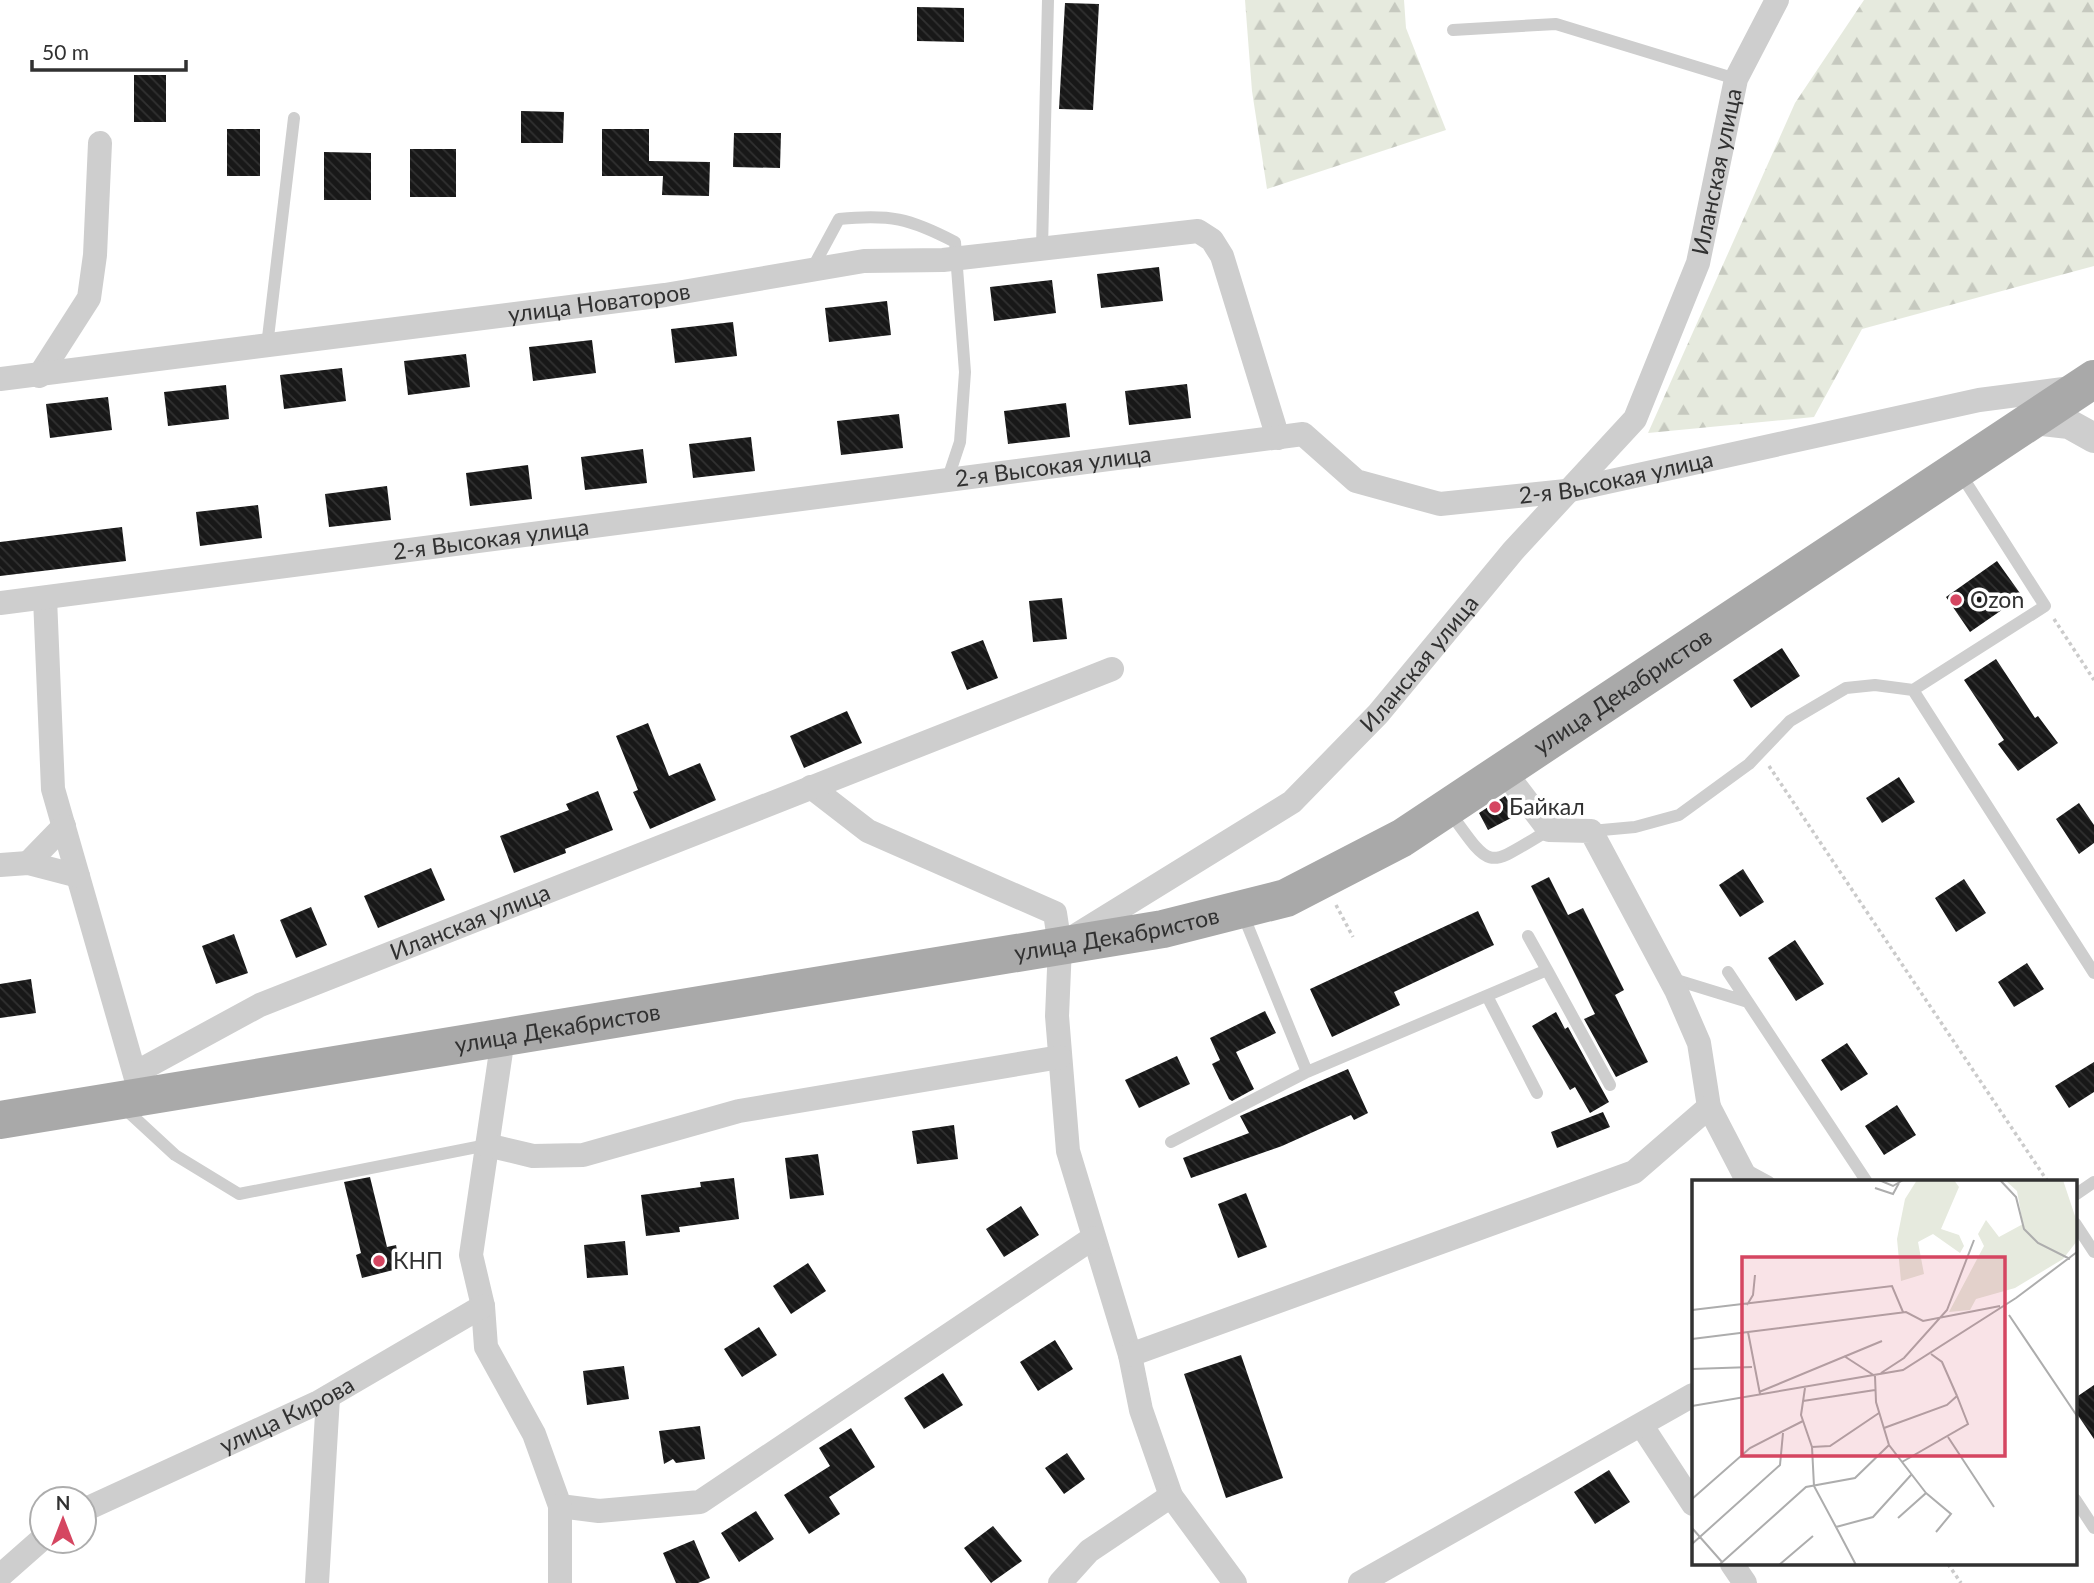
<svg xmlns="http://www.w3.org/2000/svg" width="2094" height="1583" font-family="Lato,sans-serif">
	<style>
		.forest { fill: url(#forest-firs) }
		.building { fill: url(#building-back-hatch) }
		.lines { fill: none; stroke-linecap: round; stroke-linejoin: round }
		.path { stroke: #cbcbcb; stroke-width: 3.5; stroke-dasharray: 3.5 3.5; stroke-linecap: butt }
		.service { stroke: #cecece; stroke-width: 12 }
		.minor { stroke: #cecece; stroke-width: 24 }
		.tertiary { stroke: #cecece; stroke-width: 30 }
		.primary { stroke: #a9a9a9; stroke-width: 38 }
		.poi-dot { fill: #d54661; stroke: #fff; stroke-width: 2.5 }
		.labels { text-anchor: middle; stroke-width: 7; stroke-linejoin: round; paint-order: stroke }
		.street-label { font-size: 23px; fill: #313131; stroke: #fff }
		.poi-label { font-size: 23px; fill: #313131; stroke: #fff; text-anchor: start }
		.inset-road { fill: none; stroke: #adadad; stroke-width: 2 }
		.view { fill: #d54661; fill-opacity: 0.15; stroke: #d54661; stroke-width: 3.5 }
		.inset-edge { fill: none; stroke: #313131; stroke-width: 3.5 }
	</style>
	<defs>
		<pattern id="forest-firs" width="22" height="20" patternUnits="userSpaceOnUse" patternTransform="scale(1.75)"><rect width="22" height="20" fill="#e6eade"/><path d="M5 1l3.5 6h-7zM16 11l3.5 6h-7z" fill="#c6c9bf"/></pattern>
		<pattern id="building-back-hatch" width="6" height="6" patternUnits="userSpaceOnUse" patternTransform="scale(1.75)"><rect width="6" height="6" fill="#181818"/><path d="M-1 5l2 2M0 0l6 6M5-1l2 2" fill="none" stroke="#313131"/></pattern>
	</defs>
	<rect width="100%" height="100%" fill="#fff"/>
	<path class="forest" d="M1245,0H1404L1406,28L1446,130L1267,189L1252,91Z
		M1864,0H2094V266L1862,329L1814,417L1648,433L1795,103Z"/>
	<path class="building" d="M1065,3L1099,4L1093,110L1059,109Z
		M917,7L964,8V42L917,41Z
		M134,75H166V122H134Z
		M521,111L564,112L563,143H521Z
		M227,129H260V176H227Z
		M602,129H649V161L710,162L709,196L662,195L663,176H602Z
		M734,133H781L780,168L733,167Z
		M410,149H456V197H410Z
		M324,152L371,153V200H324Z
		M1159,267L1163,301L1101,308L1097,274Z
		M1052,280L1056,313L994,321L990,287Z
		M887,301L891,335L829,342L825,308Z
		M733,322L737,356L675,363L671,329Z
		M592,340L596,373L533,381L529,347Z
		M466,354L470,387L408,395L404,361Z
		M342,368L346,401L284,409L280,375Z
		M1187,384L1191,418L1129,425L1125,391Z
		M226,385L229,419L168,426L164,392Z
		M108,397L112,430L50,438L46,404Z
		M1066,403L1070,437L1008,444L1004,411Z
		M899,414L903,448L841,455L837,421Z
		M751,437L755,471L693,478L689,444Z
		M643,449L647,483L585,490L581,457Z
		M528,465L532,499L470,506L466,473Z
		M387,486L391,520L329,527L325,494Z
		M258,505L262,538L200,546L196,512Z
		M122,527L126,561L0,576V542Z
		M1997,561L2022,596L1970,632L1946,597Z
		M1062,598L1067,639L1033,642L1029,601Z
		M983,640L998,678L967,690L951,652Z
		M1782,648L1800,676L1751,708L1733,680Z
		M1996,659L2035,718L2038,716L2058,743L2018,771L1998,744L2004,740L1964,680Z
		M847,711L862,743L804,768L790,736Z
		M648,723L669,776L700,763L716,800L650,829L633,792L638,790L616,736Z
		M1899,777L1915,802L1882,823L1866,798Z
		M598,791L613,830L565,849L566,853L514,873L500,836L569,810L566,804Z
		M1505,796L1515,811L1509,814L1511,818L1488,830L1479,813Z
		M2079,803L2094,825V843L2079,854L2056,819Z
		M431,868L445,900L378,928L364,896Z
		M1743,869L1764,902L1740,917L1719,885Z
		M1549,877L1568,915L1583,908L1624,990L1615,995L1648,1062L1616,1077L1584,1019L1595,1014L1531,886Z
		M1964,879L1986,913L1956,932L1935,898Z
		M311,907L327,945L296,958L280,920Z
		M1478,911L1494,945L1394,992L1400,1005L1332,1037L1310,989Z
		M234,934L248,973L216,984L202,946Z
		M1795,940L1824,984L1796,1001L1768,958Z
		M2027,963L2044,989L2014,1007L1998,982Z
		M31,979L36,1013L0,1018V984Z
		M1265,1011L1276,1033L1236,1052L1254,1089L1232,1101L1229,1099L1212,1064L1220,1060L1210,1038Z
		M1556,1012L1565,1029L1568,1027L1609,1102L1590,1113L1575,1087L1570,1090L1532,1026Z
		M1847,1043L1868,1074L1841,1091L1821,1060Z
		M1177,1056L1190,1084L1139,1108L1125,1080Z
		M2094,1062V1092L2069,1108L2055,1086Z
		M1348,1069L1368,1113L1354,1120L1351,1115L1282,1146L1191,1178L1183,1158L1249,1133L1240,1116Z
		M1897,1105L1916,1135L1884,1155L1865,1126Z
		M1603,1112L1610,1127L1557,1148L1551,1132Z
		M954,1125L958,1159L917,1164L912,1131Z
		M818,1154L824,1195L790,1199L785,1158Z
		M370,1177L387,1247L396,1245L401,1268L362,1278L356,1255L361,1253L344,1182Z
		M734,1178L739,1219L679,1227L680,1232L646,1236L641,1195L701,1187L700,1182Z
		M1246,1193L1267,1247L1238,1258L1218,1204Z
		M1021,1206L1039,1235L1004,1257L986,1229Z
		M625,1241L628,1275L587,1278L584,1245Z
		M808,1263L826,1291L791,1314L773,1286Z
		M759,1327L777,1355L742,1377L724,1349Z
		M1055,1340L1073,1369L1038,1391L1020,1362Z
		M1241,1355L1283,1478L1226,1498L1184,1374Z
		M624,1366L629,1399L587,1405L583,1371Z
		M943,1373L963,1405L924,1429L904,1398Z
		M2094,1385V1439L2075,1411V1398Z
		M700,1426L705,1459L676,1463L673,1459L664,1464L659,1431Z
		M851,1428L875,1467L829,1497L840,1514L809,1534L784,1495L830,1466L819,1448Z
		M1067,1453L1085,1479L1064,1494L1045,1468Z
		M1609,1470L1630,1502L1595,1524L1574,1492Z
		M756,1511L774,1539L739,1562L721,1533Z
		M993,1526L1022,1561L991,1583L964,1548Z
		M694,1540L710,1578L698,1583H676L663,1553Z"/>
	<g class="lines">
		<path class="path" d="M2054,619L2094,680
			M1769,766L2048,1182
			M1336,905L1353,937
			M1948,1564L1961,1583"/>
		<path class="service" d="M1453,30L1556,24L1736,79
			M1042,248L1048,0
			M812,269L839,219C890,214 909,218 955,242L965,372L960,442L947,481
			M267,346L294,118
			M1913,690L2094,973
			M1449,811C1493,872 1485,868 1549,830
			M1591,831L1635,827L1679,815L1749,764L1790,721L1846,688L1875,685L1913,690L2045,606L1960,473
			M1242,912L1307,1072L1547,970L1610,1085
			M1528,936L1547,970
			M1728,972L1867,1182
			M1670,978L1748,1002
			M1487,996L1537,1093
			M123,1107L175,1155L239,1194L487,1145
			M1171,1142L1307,1072
			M1745,1169L1769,1182
			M2075,1195L2094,1182
			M2075,1223L2094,1252
			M2075,1499L2094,1528"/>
		<g class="minor">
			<path d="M39,376L89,298L95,255L100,143"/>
			<path id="s1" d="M0,379L665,295L864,261L943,260L1198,231L1212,240L1222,256L1278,438"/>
			<path d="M45,598L53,789L139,1089"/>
			<path id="s2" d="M0,603L1303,434L1356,481L1440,504L1566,491L1979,400L2071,388"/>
			<path d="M1504,771L1549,830L1591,831L1676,990L1699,1043L1709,1107"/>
			<path d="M811,787L868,831L1055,913L1060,946L1057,1016L1068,1151L1130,1355L1141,1410L1171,1496L1235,1583"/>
			<path d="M28,863L64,826"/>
			<path d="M0,865L28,863L78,876"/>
			<path id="s3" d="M1075,936L1292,802L1378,714L1513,551L1635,419L1698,263L1736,79L1777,0"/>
			<path d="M503,1038L471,1255L483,1306L486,1347L534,1434L560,1506L599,1511L700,1502L1093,1238"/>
			<path id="s4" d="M135,1073L260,1005L1112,669"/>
			<path d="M487,1145L533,1156L583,1155L739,1111L1060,1057"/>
			<path d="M1130,1355L1634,1172L1709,1107L1748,1182"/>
			<path d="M1642,1426L1693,1504"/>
			<path d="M560,1506V1583"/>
			<path id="s5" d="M84,1510L317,1403L483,1306"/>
			<path d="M1732,1564L1745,1583"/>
			<path d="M0,1576L42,1539"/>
			<path d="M317,1583L328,1397"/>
			<path d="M1060,1583L1089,1551L1171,1496"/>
			<path d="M1360,1583L1693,1395"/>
		</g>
		<path class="tertiary" d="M2033,420L2069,424L2094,438"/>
		<path class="primary" id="s6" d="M0,1120L1163,929L1286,898L1402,838L2094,379"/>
	</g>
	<g class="poi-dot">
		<circle cx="1956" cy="600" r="7"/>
		<circle cx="1495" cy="807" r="7"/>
		<circle cx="379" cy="1261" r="7"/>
	</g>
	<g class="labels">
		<g class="street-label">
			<text dy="8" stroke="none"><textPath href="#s3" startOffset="1031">Иланская улица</textPath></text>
			<text dy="8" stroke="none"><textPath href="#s1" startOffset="604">улица Новаторов</textPath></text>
			<text dy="8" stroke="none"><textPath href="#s2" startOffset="1062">2-я Высокая улица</textPath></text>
			<text dy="8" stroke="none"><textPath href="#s2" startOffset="1650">2-я Высокая улица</textPath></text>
			<text dy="8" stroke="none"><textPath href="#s2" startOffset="495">2-я Высокая улица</textPath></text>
			<text dy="8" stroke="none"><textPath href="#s3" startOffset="443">Иланская улица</textPath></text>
			<text dy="8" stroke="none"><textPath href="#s6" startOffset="1701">улица Декабристов</textPath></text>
			<text dy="8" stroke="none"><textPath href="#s4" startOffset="368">Иланская улица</textPath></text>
			<text dy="8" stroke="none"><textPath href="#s6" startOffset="1132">улица Декабристов</textPath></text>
			<text dy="8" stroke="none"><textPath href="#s6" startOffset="565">улица Декабристов</textPath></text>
			<text dy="8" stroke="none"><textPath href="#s5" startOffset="224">улица Кирова</textPath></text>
		</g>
		<g class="poi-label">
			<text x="1970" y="608">Ozon</text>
			<text x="1509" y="815">Байкал</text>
			<text x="393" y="1269">КНП</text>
		</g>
	</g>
	<g transform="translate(1692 1180)">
		<rect width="385" height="385" fill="#fff"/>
		<path d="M225,0H262L267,7L249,49L267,55L272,66L268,73L241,54L226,62L232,94L209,101L205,59L213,19ZM313,0H371L385,42V61L371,79L323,108L284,119L278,130L257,132L292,66L286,54L294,40L307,57L331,44L325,11Z" fill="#e6eade"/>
		<path class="inset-road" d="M187,0L201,6L211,0M308,0L324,17L332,49L346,63L378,79M183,8L201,14L207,3M55,125L61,115L63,95M0,130L200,106L211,132M317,135L385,236M56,152L68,214M0,159L214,132L231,141L308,126M239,174L250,182L265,216M152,176L183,196M0,189L60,187M189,193L212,178L255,130L282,60M183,196L184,222L197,265L234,313L206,338M113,208L109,235L120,267L138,266L187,233M67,212L190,161M111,221L183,210M0,226L211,190L324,118L385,72M192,248L255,225L265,216L276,244L210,282M256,257L302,327M120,267L122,306L144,347L181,337L219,295M234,313L259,334L244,352M0,319L58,268L111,241M144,347L164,385M0,348L30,382M0,364L88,285L91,253M27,385L114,307L163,298L197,265M87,385L121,356"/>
		<path class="view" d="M50,77H313V276H50Z"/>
		<rect width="385" height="385" class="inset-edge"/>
	</g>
	<g transform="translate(63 1520)"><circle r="33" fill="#ffffff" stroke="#adadad" stroke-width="2"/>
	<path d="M0-5L12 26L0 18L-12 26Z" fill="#d54661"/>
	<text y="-10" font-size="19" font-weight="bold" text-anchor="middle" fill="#313131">N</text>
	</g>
	<path d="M32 60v10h154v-10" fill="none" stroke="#313131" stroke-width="3.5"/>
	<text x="42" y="60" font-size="21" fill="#313131" stroke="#ffffff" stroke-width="5" paint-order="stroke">50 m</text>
</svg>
